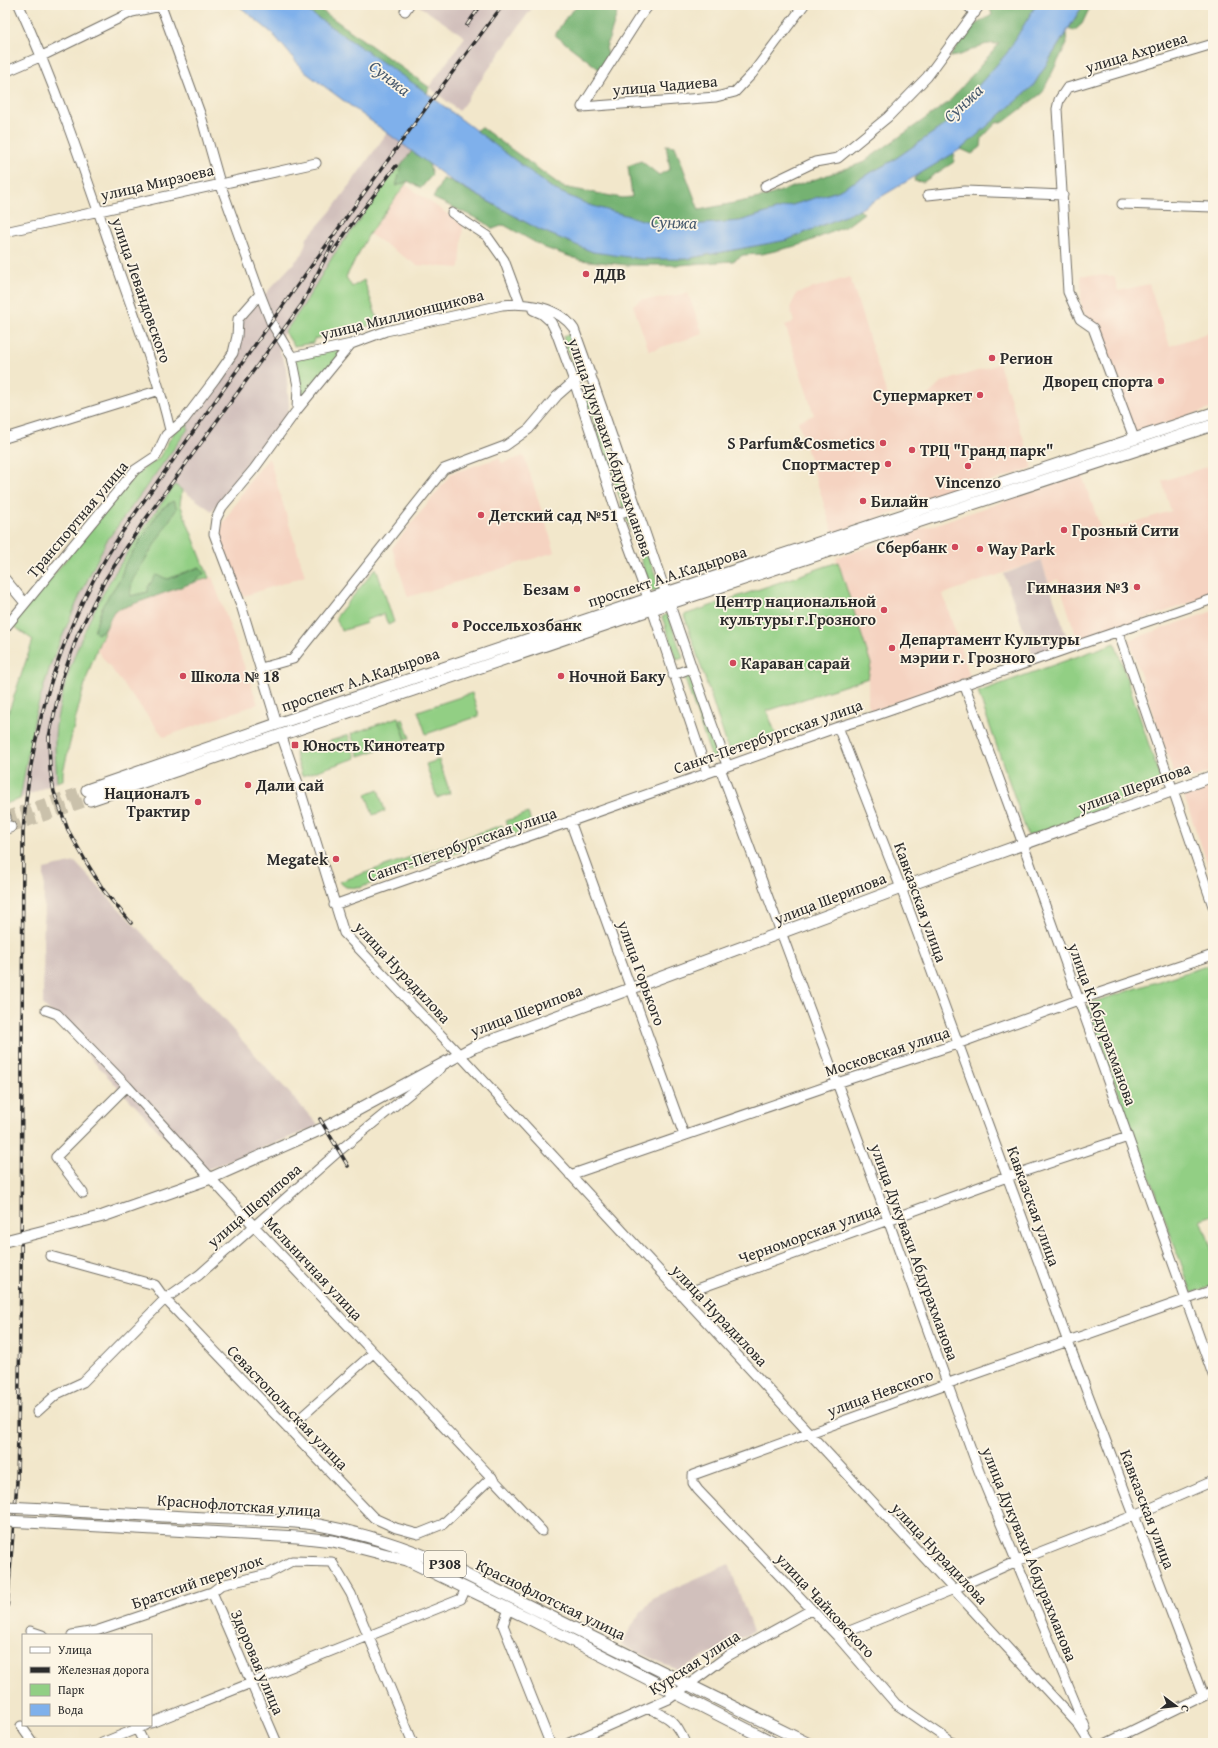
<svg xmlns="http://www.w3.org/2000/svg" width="1218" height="1748" font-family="'Gentium Book Plus',serif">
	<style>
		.built { fill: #f5d3c1 }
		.industrial { fill: #d1c0bc }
		.green { fill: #92cf84; stroke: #5e7d58 }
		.forest { fill: #75b272; stroke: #506e4e }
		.water { fill: #7fb0eb; stroke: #556e8b }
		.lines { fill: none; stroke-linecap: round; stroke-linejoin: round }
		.major-tunnel { stroke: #cac1ab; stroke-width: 11; stroke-dasharray: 11 5.5; stroke-linecap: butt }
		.minor-casing { stroke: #716d63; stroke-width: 11 }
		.major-casing { stroke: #716d63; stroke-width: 13 }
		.minor { stroke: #fff; stroke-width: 9 }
		.major { stroke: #fff; stroke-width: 11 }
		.rail-casing { stroke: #2b2b2b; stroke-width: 3.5 }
		.rail { stroke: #fcf5e5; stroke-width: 2; stroke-dasharray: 6; stroke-linecap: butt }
		.major-bridge-casing { stroke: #716d63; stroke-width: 13; stroke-linecap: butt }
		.major-bridge { stroke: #fff; stroke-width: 11 }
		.poi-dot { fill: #d1495b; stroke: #fcf5e5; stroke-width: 1.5 }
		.labels { text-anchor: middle; stroke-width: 3.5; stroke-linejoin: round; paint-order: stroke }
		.shield { fill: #fcf5e5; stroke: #6a6863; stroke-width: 1 }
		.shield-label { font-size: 15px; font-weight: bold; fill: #2b2b2b }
		.street-label { font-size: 16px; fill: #2b2b2b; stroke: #fcf5e5 }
		.poi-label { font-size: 16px; font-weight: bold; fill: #2b2b2b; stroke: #fcf5e5; text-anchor: start }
		.water-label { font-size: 17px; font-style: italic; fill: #485a6e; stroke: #fcf5e5 }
	</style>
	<rect width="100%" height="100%" fill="#fcf5e5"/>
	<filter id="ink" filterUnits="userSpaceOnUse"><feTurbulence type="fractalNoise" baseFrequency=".025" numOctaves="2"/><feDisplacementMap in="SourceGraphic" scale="8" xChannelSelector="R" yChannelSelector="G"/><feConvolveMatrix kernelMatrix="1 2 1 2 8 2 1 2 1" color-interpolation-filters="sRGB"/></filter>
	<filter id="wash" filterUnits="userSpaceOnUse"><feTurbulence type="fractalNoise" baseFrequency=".012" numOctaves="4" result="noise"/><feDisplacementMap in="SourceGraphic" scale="16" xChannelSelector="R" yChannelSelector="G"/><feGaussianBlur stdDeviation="0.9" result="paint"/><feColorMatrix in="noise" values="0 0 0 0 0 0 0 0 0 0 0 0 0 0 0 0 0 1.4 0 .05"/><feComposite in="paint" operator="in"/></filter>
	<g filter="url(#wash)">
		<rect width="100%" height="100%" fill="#f2e7cb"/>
		<path class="built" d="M406,185L463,225L460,268L417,265L369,234Z
			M1081,275L1114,276L1118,291L1149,284L1170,346L1213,331V408L1135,433L1081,307Z
			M850,277L886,392L892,404L928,395L942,382L999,364L1033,468L833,533L798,421L814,415L785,325L794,322L790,308L797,293Z
			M688,293L703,334L649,351L633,305L642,299H657Z
			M524,456L555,552L408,597L392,548L452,473L499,458L502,463Z
			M269,458L305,576L244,596L242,594L220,538L222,525L252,478Z
			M1213,465V595L1078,642L1058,579L1049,583L1041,560L943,594L970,677L872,711L868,704V678L871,664L836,558L1082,475L1102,532L1171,511L1162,481Z
			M212,577L258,704L164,737L96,649L114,611Z
			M1213,611V771L1177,783L1129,640Z
			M1213,786V880L1184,796Z"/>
		<path class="industrial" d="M418,5H534L459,111L429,87L465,37Z
			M387,133L412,151L392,175L333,256L303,306L277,343L286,367L289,406L288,417L212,511L175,485L83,631L68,677L57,720L55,751L57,782L20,799L35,715L51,663L80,595L106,542L188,429L187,421L236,354L242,319L303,253L307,238L331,211Z
			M1041,560L1069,644L1033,657L1004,574Z
			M75,862L214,1009L319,1126L198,1173L82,1049L43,1005L44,869Z
			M729,1564L753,1632L678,1670L621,1645L636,1619L654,1597Z"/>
		<path class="green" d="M402,164L397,186L408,181L369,234L346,277L352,287L364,280L377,318L376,324L314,339L313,343L294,346L285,332L303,306L333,256L392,175Z
			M570,334L583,370L576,373L563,337Z
			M351,344L297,410L292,357Z
			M590,389L630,504L623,507L583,392Z
			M187,421L188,429L106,542L80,595L51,663L35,715L20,799L5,804V723L33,640L12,625L137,473L159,458L174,432Z
			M175,485L182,490L180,504L209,578L192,583L204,574L199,567L168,579L148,592L130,596L131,581L177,508L173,501L161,509L125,564L120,579L103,605L94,631L98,634L106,628C84,673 75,724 63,772V780L57,782C56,761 53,740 57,719C74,628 121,558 175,485Z
			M634,513L660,589L652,592L626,516Z
			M838,562L871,664L868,678L767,711L776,735L729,751L684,615Z
			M376,568L394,622L388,625L384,614L366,620L367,623L341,631L336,617Z
			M668,614L683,658L677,660L662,617Z
			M1115,643L1163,787L1028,836L978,692Z
			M689,674L718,757L712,759L684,676Z
			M472,693L479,716L426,734L418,711Z
			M398,717L406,740L359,756L351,734Z
			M403,719L410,738L406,739L400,720Z
			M348,735L356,758L302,776L295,753Z
			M439,760L450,793L437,798L426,764Z
			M378,789L385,811L373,815L366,794Z
			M528,813L533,828L512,835L506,821Z
			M502,825L505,832L503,836L359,888L346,887L339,882Z
			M1213,964V1215L1201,1219L1213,1253V1285L1192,1293L1088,1009L1090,1003Z"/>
		<path class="forest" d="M299,5H314L429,87L427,94Z
			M579,5H597L599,8H611L617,14L606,48L609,58L600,70L555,35L567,16Z
			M989,5H1036L1007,53L943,126L892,161L838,191L740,221L667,227L589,205L553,189L475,131L481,127L563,187L622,198L632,197L628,166L641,161L659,175L670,169L666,145L675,146L699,210L764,197L862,163L949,102L999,44C978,41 971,55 950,57L969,28L992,15Z
			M1083,5H1091L1082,24L1074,31L1069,29Z
			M1066,33L1067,43L1042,93L1004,122L996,123L982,138L981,147L972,154L961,149L1033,86Z
			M412,151L429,164L432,175L421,188L408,181L396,186L402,164Z
			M954,153V162L923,182L914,181L916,176Z
			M443,179L451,181L538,229L593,252L685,259L787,240L859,210L864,213L847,226L800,245L762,254L743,255L733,261L680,265H627L580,260L545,248L504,225L493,229L484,222L433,198Z
			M173,501L177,508L132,581L130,596L148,592V587L156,575L168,579L200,567L204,574L192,583L114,611L106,628L97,634L94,631L103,605L120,579L125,564L161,509Z"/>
		<path class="water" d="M238,5H299L420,88L553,189L589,205L667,227L740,221L838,191L892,161L943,126L1007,53L1036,5H1083L1033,86L961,149L859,210L787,240L685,259H642L593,252L538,229L452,181L305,72L273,34Z"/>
	</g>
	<g filter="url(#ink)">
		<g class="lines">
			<path class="major-tunnel" d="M5,817L87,790
				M10,827L90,800"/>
			<defs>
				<path id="minor" d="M19,5C57,89 86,176 116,263C135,318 157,373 170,430
					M967,5L975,13
					M405,11L409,5
					M5,72L42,56L132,12L161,6L201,116L220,183L260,294L271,322L292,357L298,386L297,410
					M582,107L716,97L735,92L752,74L804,5
					M582,107L639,18L649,5
					M765,186L815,162L838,158L888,117L927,77L980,5
					M928,195L965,191L1063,195
					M1122,204L1213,207
					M452,213L487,236L504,260L520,303
					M5,232L316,163
					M533,310L542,314L551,322L556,332L574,381L617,514L652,609L707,772
					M292,357L351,344L386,331L502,305C526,302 559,307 574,329C627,474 673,621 727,765
					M5,438L160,390
					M1134,438L1093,328L1080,319L1068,292L1057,109L1059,100L1067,88L1213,44
					M617,514L637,508
					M5,579L25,603
					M5,628L135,470L156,456L166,435L184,420L215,379L233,353L237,336L238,319L260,294
					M1118,631L1171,785
					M261,668L293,659L444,469L505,446L529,429L557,396L574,381L591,374
					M673,675L691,668
					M964,684L1023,844L1213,1375
					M277,724L241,605L217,542L214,534L216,519L222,507L254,469L297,410L351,344
					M838,727L901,888L1068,1342L1203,1696
					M281,734L299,786L344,933L459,1054L1077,1723L1090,1743
					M720,768L888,1220L979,1471L1086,1729
					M1173,790L1213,906
					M570,821L684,1135
					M334,905L838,727L877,715L1075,646L1213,599
					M46,1010L57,1014L127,1086L254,1226L542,1531
					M570,1175L837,1083L957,1044L1078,1000L1213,955
					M83,1193L56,1157L127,1086
					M50,1256L155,1285L165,1299L199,1275L339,1151L441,1068
					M681,1295L1007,1177L1128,1137
					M37,1412L57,1394L83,1382L165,1299L374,1518L396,1528L418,1534L443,1524L492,1477
					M288,1429L373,1353
					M212,1592L277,1743
					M509,1609L503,1625L550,1743
					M30,1631L42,1635
					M72,1635L96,1631L212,1592L221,1585L268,1574L292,1561L332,1562L351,1594L413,1743
					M837,1636L954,1589L1017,1561L1135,1515L1213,1481
					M648,1708C669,1717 676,1721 685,1743
					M151,1723L461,1599L466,1588
					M135,1725L144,1743
					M21,1726L33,1743
					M102,1743L146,1725
					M569,1743L669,1699L726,1657L811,1610
					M953,1743L896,1704L837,1636L698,1490L693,1483V1475L946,1384L1213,1290
					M1107,1743L1213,1691"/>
				<path id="major" d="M87,790L277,724L648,599L1213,413
					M90,800L631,616L1213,425
					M5,818V817
					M5,828L10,827
					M185,1187L211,1178L326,1127L474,1047L901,888L1213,776
					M47,1509C108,1514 170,1516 232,1519C261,1521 291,1520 319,1525C366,1534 404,1546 446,1565L807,1743
					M46,1523L297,1537L333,1541L407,1560L528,1618L774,1743"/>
			</defs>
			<use href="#minor" class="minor-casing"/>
			<use href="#major" class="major-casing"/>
			<use href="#minor" class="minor"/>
			<use href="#major" class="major"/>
			<defs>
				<path id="rail" d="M467,25L481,5
					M333,252L349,228L396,166
					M131,923L104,891L85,860L68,830L54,792L50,770L49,737L62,679L78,634L105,580L142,524L302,304L333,243
					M320,1119L348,1166
					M5,1635L17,1482L21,1281L23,833C29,745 52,659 93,581C115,539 144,501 171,463C203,418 235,373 267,328C345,219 422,111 503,5"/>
			</defs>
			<use href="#rail" class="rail-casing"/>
			<use href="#rail" class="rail"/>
			<defs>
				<path id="major-bridge" d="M5,1241L103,1216L185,1187
					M5,1507L47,1509
					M5,1521L46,1523"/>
			</defs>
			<use href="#major-bridge" class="major-bridge-casing"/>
			<use href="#major-bridge" class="major-bridge"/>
		</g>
	</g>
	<g class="poi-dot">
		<circle cx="586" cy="274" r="4"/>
		<circle cx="992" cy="358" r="4"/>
		<circle cx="1161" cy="381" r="4"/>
		<circle cx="980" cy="395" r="4"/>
		<circle cx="883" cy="443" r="4"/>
		<circle cx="912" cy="450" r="4"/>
		<circle cx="888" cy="464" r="4"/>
		<circle cx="968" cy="466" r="4"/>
		<circle cx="863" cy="501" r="4"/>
		<circle cx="481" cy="515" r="4"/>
		<circle cx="1064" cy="530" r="4"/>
		<circle cx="955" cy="547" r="4"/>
		<circle cx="980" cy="549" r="4"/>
		<circle cx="1137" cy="587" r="4"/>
		<circle cx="577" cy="589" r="4"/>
		<circle cx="884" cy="610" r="4"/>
		<circle cx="455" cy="625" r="4"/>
		<circle cx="892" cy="648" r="4"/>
		<circle cx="733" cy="663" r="4"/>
		<circle cx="183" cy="676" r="4"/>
		<circle cx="561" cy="676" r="4"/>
		<rect x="291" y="741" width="8" height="8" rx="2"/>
		<circle cx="248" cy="785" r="4"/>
		<circle cx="198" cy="802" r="4"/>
		<circle cx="336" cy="859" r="4"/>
	</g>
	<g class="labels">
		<rect class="shield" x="424" y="1551" width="42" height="26" rx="3"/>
		<g class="shield-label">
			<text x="445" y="1569">P308</text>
		</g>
		<g class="street-label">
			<text transform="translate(1136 52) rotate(-17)" y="6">улица Ахриева</text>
			<text transform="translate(665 85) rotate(-5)" y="6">улица Чадиева</text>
			<text transform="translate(157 182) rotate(-13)" y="6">улица Мирзоева</text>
			<text transform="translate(142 290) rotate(71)" y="6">улица Левандовского</text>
			<text transform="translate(402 314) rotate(-14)" y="6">улица Миллионщикова</text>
			<text transform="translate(611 447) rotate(71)" y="6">улица Дукувахи Абдурахманова</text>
			<text transform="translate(77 519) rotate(-50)" y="6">Транспортная улица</text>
			<text transform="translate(667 576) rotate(-18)" y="6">проспект А.А.Кадырова</text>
			<text transform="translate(360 679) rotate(-19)" y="6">проспект А.А.Кадырова</text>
			<text transform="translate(768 736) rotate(-19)" y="6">Санкт-Петербургская улица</text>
			<text transform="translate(1134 787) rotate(-20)" y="6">улица Шерипова</text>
			<text transform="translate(462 844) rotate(-19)" y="6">Санкт-Петербургская улица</text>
			<text transform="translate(830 898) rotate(-21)" y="6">улица Шерипова</text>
			<text transform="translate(921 902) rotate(70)" y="6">Кавказская улица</text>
			<text transform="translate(403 972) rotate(47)" y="6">улица Нурадилова</text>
			<text transform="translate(642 973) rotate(70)" y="6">улица Горького</text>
			<text transform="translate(526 1010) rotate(-21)" y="6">улица Шерипова</text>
			<text transform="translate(1103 1024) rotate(70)" y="6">улица К.Абдурахманова</text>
			<text transform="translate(887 1051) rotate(-18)" y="6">Московская улица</text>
			<text transform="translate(254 1205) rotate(-41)" y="6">улица Шерипова</text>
			<text transform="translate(1034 1206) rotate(70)" y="6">Кавказская улица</text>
			<text transform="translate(809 1233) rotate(-20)" y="6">Черноморская улица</text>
			<text transform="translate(915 1252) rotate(70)" y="6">улица Дукувахи Абдурахманова</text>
			<text transform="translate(314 1268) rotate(47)" y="6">Мельничная улица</text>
			<text transform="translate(720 1315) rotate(47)" y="6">улица Нурадилова</text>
			<text transform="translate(880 1392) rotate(-20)" y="6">улица Невского</text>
			<text transform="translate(288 1407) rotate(46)" y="6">Севастопольская улица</text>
			<text transform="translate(239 1505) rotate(4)" y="6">Краснофлотская улица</text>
			<text transform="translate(1148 1509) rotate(69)" y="6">Кавказская улица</text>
			<text transform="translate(940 1553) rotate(47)" y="6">улица Нурадилова</text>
			<text transform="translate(1030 1554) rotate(68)" y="6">улица Дукувахи Абдурахманова</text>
			<text transform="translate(197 1581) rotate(-19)" y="6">Братский переулок</text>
			<text transform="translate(551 1599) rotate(26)" y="6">Краснофлотская улица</text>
			<text transform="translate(826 1605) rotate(47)" y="6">улица Чайковского</text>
			<text transform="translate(258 1662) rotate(67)" y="6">Здоровая улица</text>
			<text transform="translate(694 1662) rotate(-33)" y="6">Курская улица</text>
		</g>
		<g class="poi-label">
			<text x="594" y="280">ДДВ</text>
			<text x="1000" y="364">Регион</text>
			<text x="1153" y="387" text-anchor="end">Дворец спорта</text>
			<text x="972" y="401" text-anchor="end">Супермаркет</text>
			<text x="875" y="449" text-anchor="end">S Parfum&amp;Cosmetics</text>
			<text x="920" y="456">ТРЦ "Гранд парк"</text>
			<text x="880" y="470" text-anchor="end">Спортмастер</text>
			<text x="968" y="488" text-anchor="middle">Vincenzo</text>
			<text x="871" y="507">Билайн</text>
			<text x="489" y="521">Детский сад №51</text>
			<text x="1072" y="536">Грозный Сити</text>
			<text x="947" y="553" text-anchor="end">Сбербанк</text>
			<text x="988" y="555">Way Park</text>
			<text x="1129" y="593" text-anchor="end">Гимназия №3</text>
			<text x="569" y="595" text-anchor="end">Безам</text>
			<text x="876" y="607" text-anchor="end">Центр национальной<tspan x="876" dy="18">культуры г.Грозного</tspan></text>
			<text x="463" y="631">Россельхозбанк</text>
			<text x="900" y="645">Департамент Культуры<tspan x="900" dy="18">мэрии г. Грозного</tspan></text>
			<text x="741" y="669">Караван сарай</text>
			<text x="191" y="682">Школа № 18</text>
			<text x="569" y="682">Ночной Баку</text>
			<text x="303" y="751">Юность Кинотеатр</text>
			<text x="256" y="791">Дали сай</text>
			<text x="190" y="799" text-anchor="end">Националъ<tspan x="190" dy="18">Трактир</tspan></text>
			<text x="328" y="865" text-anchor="end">Megatek</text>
		</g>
		<g class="water-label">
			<text transform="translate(390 78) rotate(38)" y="6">Сунжа</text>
			<text transform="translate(963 103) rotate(-43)" y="6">Сунжа</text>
			<text transform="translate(674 222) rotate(2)" y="6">Сунжа</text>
		</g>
	</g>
	<rect width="1218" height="1748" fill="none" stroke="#fcf5e5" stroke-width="20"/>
	<rect x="22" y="1634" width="130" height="92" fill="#fcf5e5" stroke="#a8a49b"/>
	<rect x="30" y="1647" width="20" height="6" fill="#ffffff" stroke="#a8a49b"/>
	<text x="58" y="1654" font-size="12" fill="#2b2b2b">Улица</text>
	<rect x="30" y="1667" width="20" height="6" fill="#2b2b2b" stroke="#a8a49b"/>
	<text x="58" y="1674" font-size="12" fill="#2b2b2b">Железная дорога</text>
	<rect x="30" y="1684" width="20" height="12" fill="#92cf84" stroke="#a8a49b"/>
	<text x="58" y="1694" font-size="12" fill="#2b2b2b">Парк</text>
	<rect x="30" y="1704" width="20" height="12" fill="#7fb0eb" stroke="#a8a49b"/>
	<text x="58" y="1714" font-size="12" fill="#2b2b2b">Вода</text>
	<g transform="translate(1176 1706) rotate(105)" stroke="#fcf5e5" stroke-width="3" paint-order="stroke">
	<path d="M0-3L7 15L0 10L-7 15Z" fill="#2b2b2b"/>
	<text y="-6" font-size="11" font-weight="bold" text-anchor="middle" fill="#2b2b2b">С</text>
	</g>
</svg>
